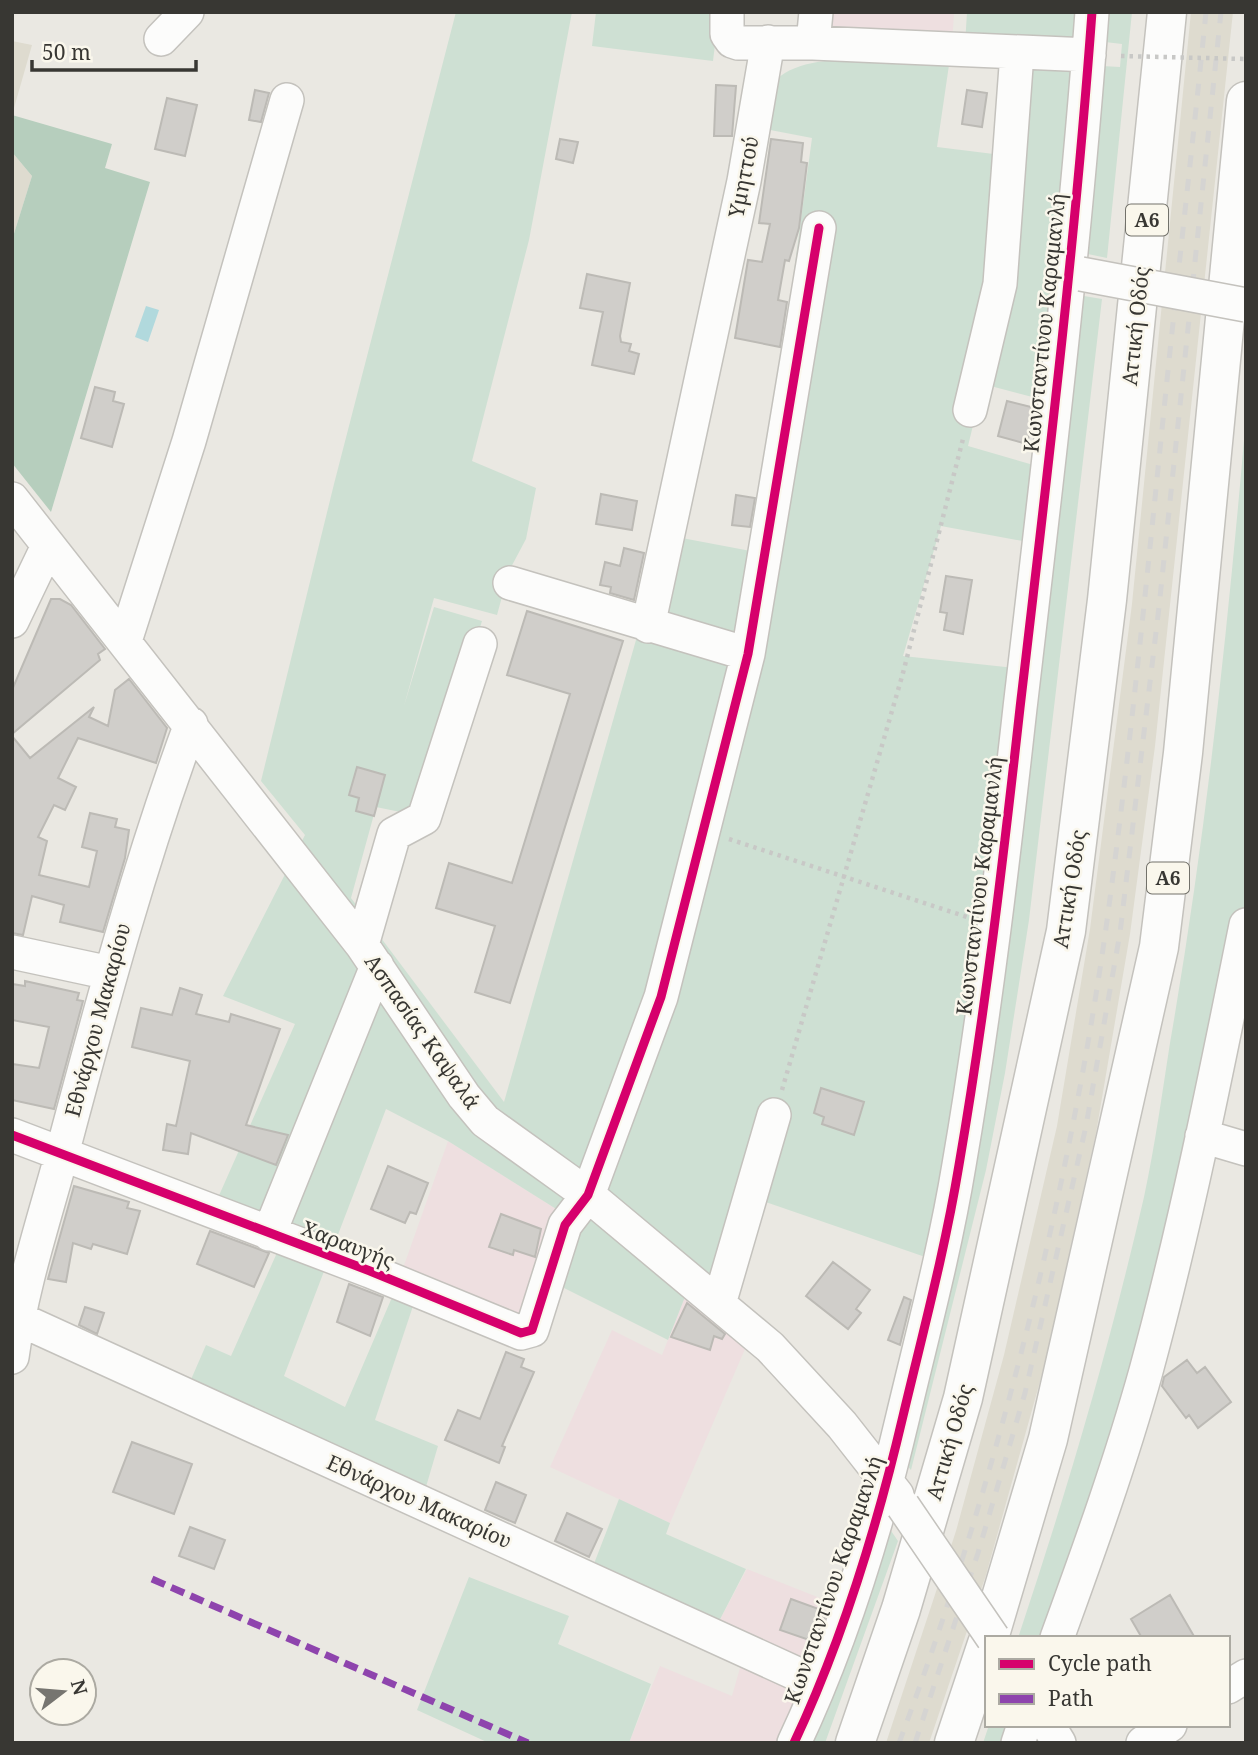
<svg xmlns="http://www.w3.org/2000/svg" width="1258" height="1755" font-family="'Noto Serif',serif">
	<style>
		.built { fill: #dedbcf }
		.industrial { fill: #eedfe0 }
		.green { fill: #cee0d3 }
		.forest { fill: #b6cebd }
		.water { fill: #b1d9dd }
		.building { fill: #d0ceca; stroke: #bcbab5; stroke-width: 2 }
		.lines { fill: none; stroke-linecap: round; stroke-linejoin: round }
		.minor-casing { stroke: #c4c2bd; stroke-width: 36 }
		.highway-casing { stroke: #c4c2bd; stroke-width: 41 }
		.path { stroke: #c8c8c6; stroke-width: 4.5; stroke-dasharray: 3.5 5; stroke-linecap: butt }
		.minor { stroke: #fcfcfb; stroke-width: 33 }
		.highway { stroke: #fcfcfb; stroke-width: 38 }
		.rail { stroke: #d5d4d2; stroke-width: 5; stroke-dasharray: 12 12; stroke-linecap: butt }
		.minor-bridge-casing { stroke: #c4c2bd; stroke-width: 36; stroke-linecap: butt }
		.path-bridge { stroke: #c8c8c6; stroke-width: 4.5; stroke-dasharray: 3.5 5; stroke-linecap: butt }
		.minor-bridge { stroke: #fcfcfb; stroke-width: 33 }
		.quiet { stroke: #8e44ad; stroke-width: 7; stroke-dasharray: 14 7; stroke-linecap: butt }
		.cycleway-casing { stroke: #faf7ec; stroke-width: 13 }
		.cycleway { stroke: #d6006c; stroke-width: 9 }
		.labels { text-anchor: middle; stroke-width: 5; stroke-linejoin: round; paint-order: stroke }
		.shield { fill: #faf7ec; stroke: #72716a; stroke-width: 2 }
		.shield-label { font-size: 19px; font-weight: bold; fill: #383733 }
		.street-label { font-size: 21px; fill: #383733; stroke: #faf7ec }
	</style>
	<rect width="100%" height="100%" fill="#eae8e2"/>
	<path class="built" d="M1191,12H1233L1155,746L1130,934L1096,1133L1044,1367L986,1575L929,1743H886L956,1531L1004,1355L1057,1126L1090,929L1132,604Z
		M12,41L32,45L12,115Z
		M12,152L32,176L12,240Z"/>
	<path class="industrial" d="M828,12H954L952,45L827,40Z
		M448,1141L561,1212L522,1334L396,1288Z
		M692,1279L748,1342L670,1523L550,1467L612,1330L662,1355Z
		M747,1569L840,1606L789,1743H629L660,1666L732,1696L747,1643L715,1629Z"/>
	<path class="green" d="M456,12H572L529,240L472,461L536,488L526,539L509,571L497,615L434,598L404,706L434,607L482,621L420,816L376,807L351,898L504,1102L666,535L756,552L812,138L765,129C767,117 766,96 772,86C796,45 908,63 949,65L937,147L1018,157L1022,66L1080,67L1044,400L983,384L968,446L1037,466L1028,542L941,526L903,656L1015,668L934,1260L751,1197L719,1294L692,1279L668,1340L538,1275L561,1212L448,1141L386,1109L284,1376L345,1407L396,1288L417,1294L375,1420L438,1446L423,1497L186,1391L206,1345L231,1356L288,1228L217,1200L295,1024L223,996L305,835L261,781L334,484Z
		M596,12H719L713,61L592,46Z
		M967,12H1076L1074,45H965Z
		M1107,12H1132L1107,258L1083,253L1102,66L1120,67L1122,44L1105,42Z
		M1078,295L1102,299L1029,920L1005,1073L986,1170L911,1470L902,1460Z
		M1246,417V911L1157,1293L1046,1638H1021L1019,1635C1067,1491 1110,1345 1144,1197C1155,1146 1162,1094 1170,1043C1206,836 1228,627 1246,417Z
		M619,1499L670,1523L666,1534L746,1569L715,1629L590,1574Z
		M885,1522L898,1541L825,1743H804Z
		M469,1577L569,1616L558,1644L651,1684L629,1743H489L417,1710Z
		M989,1725H1014L1009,1743H983Z"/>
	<path class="forest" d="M12,115L112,144L105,168L150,182L51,512L12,463V240L32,176L12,152Z"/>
	<path class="water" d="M146,306L159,310L148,342L135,337Z"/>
	<path class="building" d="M716,85L736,86L732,136H714Z
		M255,90L269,93L261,122L249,120Z
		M967,90L987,93L982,127L962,124Z
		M167,98L197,105L185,156L155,149Z
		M560,139L578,142L573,163L556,159Z
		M771,139L803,143L801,162L807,163L799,228L789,261L785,260L778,300L787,302L780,347L735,338L748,260L762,262L770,224L759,223Z
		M587,274L630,283L620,336L621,342L631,344L629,351L639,354L634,374L592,365L603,312L580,308Z
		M95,387L115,392L113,401L124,404L112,447L81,438Z
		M1007,401L1035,408L1027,444L998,436Z
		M601,494L637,501L632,530L596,524Z
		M736,495L755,498L750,527L732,525Z
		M624,548L644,553L634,600L610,593L611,587L600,585L605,562L620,566Z
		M946,576L972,580L963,634L944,630L947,613L940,612Z
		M51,599H60L71,605L105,649L98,654L100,660L12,734V690Z
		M527,611L623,641L510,1003L475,992L495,926L436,908L449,863L512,883L570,694L507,675Z
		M129,679L167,728L156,763L78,738L58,778L76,787L65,810L54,805L38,837L47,841L39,875L89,887L97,851L82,847L90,813L117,819L115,827L129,830L125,858L103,932L60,922L64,905L32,896L23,935L12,933V736L30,758L94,707L89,717L108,726L115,690Z
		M357,767L385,775L374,816L356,811L359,798L349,795Z
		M25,981L79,993L77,1000L83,1001L54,1109L12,1100V1064L39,1068L49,1027L12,1020V984L25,986Z
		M180,988L202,995L196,1014L229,1022L231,1014L280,1029L246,1125L288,1135L276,1165L191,1133L188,1154L163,1150L167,1124L176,1126L190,1061L132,1047L141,1008L172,1015Z
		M821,1088L864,1102L854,1135L822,1124L824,1117L814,1113Z
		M388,1166L428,1183L416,1214L410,1212L405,1223L371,1209Z
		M74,1186L129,1202L127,1208L140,1211L127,1254L93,1244L91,1249L73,1243L66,1282L48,1279Z
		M501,1214L541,1229L535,1257L514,1250L513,1255L489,1247Z
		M210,1231L269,1253L254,1287L197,1264Z
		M833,1262L870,1290L856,1309L861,1313L848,1329L806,1296Z
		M349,1284L383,1297L370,1336L337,1322Z
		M904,1297L911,1300L900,1345L888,1340Z
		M687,1303L725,1334L722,1339L714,1336L710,1350L671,1337Z
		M85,1307L104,1313L97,1334L79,1325Z
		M506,1352L524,1359L521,1367L534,1372L502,1446L505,1447L499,1463L445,1440L458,1410L480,1419Z
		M1187,1360L1197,1373L1205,1367L1231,1402L1198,1428L1189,1415L1186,1418L1162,1386L1164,1377Z
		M132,1442L192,1464L174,1514L113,1492Z
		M496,1482L526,1495L515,1523L485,1510Z
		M567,1513L602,1529L589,1557L555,1541Z
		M190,1527L225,1540L214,1569L179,1556Z
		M1170,1595L1195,1638H1142L1131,1619Z
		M791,1599L827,1612L815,1642L780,1630Z"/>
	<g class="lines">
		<defs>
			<path id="minor" d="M727,12V34L732,41L738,43H813L1089,55
				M161,39L187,12
				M813,43L816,12
				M970,410L1000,284L1017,53
				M12,499L362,945L464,1096L485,1121L588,1195L770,1347L842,1425L897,1495
				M510,583L748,654
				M12,621L48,546
				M648,626L744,181L768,42
				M125,641L189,441L287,100
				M362,945L394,834L424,818L480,644
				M12,952L110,973
				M12,1135L370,1271L521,1333L532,1330L565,1225L588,1195L661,997L748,654L819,228
				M1202,1136L1246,1149
				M269,1234L377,966
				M719,1304L774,1115
				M19,1319L819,1684
				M12,1357C22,1282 48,1208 67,1135C104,996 141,859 191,724
				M1057,1638C1089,1550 1121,1461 1146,1371C1186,1224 1216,1074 1246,925
				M1228,1687L1246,1676
				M1048,1725L1059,1743
				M794,1743C843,1639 877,1527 903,1416C923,1332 945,1250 959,1165C985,1014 1003,861 1020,708C1047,477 1075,245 1092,12
				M1018,1743L1024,1725
				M1143,1743L1170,1725"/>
			<path id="highway" d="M989,1638L1048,1439L1159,947L1183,753L1246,101
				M855,1743L901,1609L963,1398L1066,931L1107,600L1167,12
				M954,1743L987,1644"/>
		</defs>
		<use href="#minor" class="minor-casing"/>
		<use href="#highway" class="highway-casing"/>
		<path class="path" d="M729,839L970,918
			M782,1090L903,673L964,435"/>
		<use href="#minor" class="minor"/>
		<use href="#highway" class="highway"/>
		<path class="rail" d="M899,1743C995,1487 1068,1198 1106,928C1130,753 1147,576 1165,400C1178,271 1193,142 1206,12
			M915,1743L978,1553L1025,1393L1086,1126L1120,933L1159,607L1221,12"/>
		<defs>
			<path id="minor-bridge" d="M1081,274L1246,305
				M903,1506L993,1638"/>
		</defs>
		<use href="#minor-bridge" class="minor-bridge-casing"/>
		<path class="path-bridge" d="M1121,56L1246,59"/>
		<use href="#minor-bridge" class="minor-bridge"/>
		<path class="quiet" d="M152,1579L528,1743"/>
		<defs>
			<path id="cycleway" d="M12,1135L370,1271L521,1333L532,1330L565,1225L588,1195L661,997L748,654L819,228
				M794,1743C843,1639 877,1527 903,1416C923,1332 945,1250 959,1165C985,1014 1003,861 1020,708C1047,477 1075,245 1092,12"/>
		</defs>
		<use href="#cycleway" class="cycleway-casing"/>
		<use href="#cycleway" class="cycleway"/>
	</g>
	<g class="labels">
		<g class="shield">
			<rect x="1126" y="204.5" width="42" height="31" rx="5"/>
			<rect x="1147" y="862.5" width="42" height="31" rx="5"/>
		</g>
		<g class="shield-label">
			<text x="1147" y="227">Α6</text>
			<text x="1168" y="885">Α6</text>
		</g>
		<g class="street-label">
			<text transform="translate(744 177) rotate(-79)" y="7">Υμηττού</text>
			<text transform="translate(1045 323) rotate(-84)" y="7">Κωνσταντίνου Καραμανλή</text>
			<text transform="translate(1136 326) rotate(-84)" y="7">Αττική Οδός</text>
			<text transform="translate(980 886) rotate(-83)" y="7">Κωνσταντίνου Καραμανλή</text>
			<text transform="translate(1070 889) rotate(-81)" y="7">Αττική Οδός</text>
			<text transform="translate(98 1020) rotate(-75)" y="7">Εθνάρχου Μακαρίου</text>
			<text transform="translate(422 1032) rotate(55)" y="7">Ασπασίας Καψαλά</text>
			<text transform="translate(348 1245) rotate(21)" y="7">Χαραυγής</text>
			<text transform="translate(950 1442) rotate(-74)" y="7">Αττική Οδός</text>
			<text transform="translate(419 1502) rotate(24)" y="7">Εθνάρχου Μακαρίου</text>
			<text transform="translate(834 1580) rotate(-71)" y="7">Κωνσταντίνου Καραμανλή</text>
		</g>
	</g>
	<rect width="1258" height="1755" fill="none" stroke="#383733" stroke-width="28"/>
	<rect x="985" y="1636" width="245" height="91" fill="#faf7ec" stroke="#acaaa2" stroke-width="2"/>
	<rect x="999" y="1659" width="35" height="10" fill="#d6006c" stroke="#acaaa2" stroke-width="2"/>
	<text x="1048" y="1671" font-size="21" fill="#383733">Cycle path</text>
	<rect x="999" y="1694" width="35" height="10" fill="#8e44ad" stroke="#acaaa2" stroke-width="2"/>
	<text x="1048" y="1706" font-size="21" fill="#383733">Path</text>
	<g transform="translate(63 1692) rotate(74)"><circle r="33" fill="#faf7ec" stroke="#acaaa2" stroke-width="2"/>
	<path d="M0-5L12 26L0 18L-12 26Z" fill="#767570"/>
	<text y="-10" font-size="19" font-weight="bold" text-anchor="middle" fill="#383733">N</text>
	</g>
	<path d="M32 60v10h164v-10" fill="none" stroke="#383733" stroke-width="3.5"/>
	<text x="42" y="60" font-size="21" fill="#383733" stroke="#faf7ec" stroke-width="5" paint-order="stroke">50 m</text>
</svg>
